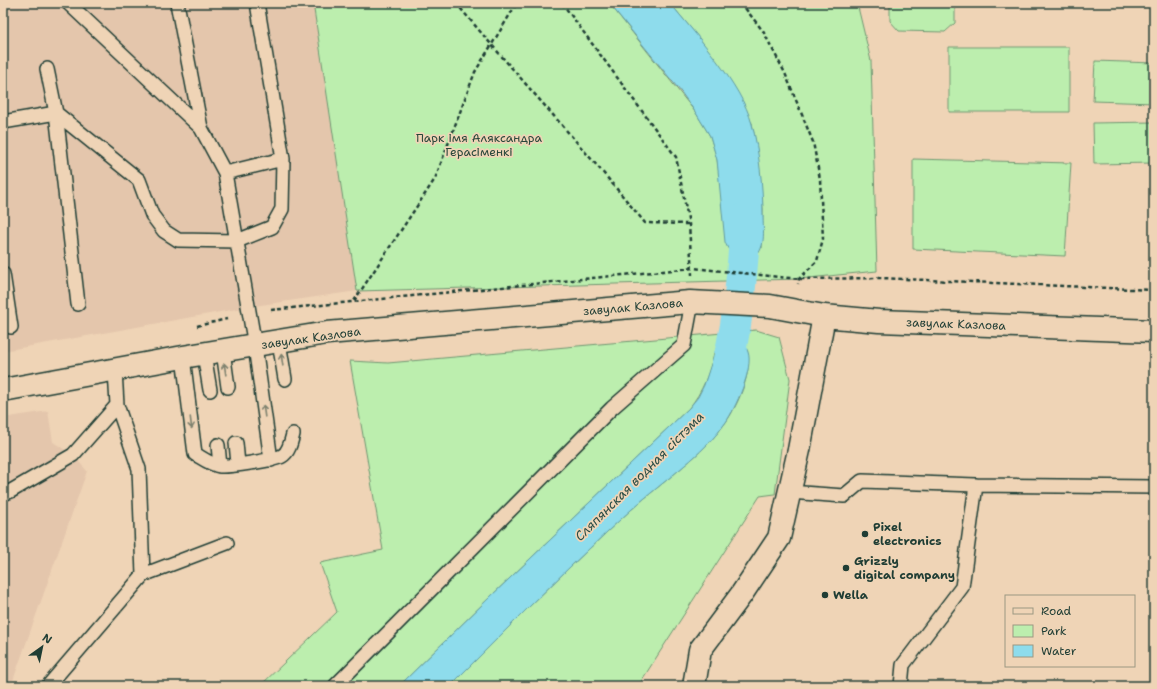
<svg xmlns="http://www.w3.org/2000/svg" width="1157" height="689" font-family="'Shantell Sans',sans-serif">
	<style>
		.built { fill: #e4c6ac }
		.green { fill: #bceeae; stroke: #6e9671 }
		.water { fill: #8edcec; stroke: #629ca2 }
		.lines { fill: none; stroke-linecap: round; stroke-linejoin: round }
		.canal { stroke: #8edcec; stroke-width: 31 }
		.service-casing { stroke: #1f3d34; stroke-width: 16 }
		.minor-casing { stroke: #1f3d34; stroke-width: 25 }
		.path { stroke: #1f3d34; stroke-width: 2.5; stroke-dasharray: 4 3; stroke-linecap: butt }
		.service { stroke: #efd4b6; stroke-width: 13 }
		.minor { stroke: #efd4b6; stroke-width: 22 }
		.oneway { stroke: #7d816e }
		.poi-dot { fill: #1f3d34; stroke: #efd4b6; stroke-width: 1.5 }
		.labels { text-anchor: middle; stroke-width: 3.5; stroke-linejoin: round; paint-order: stroke }
		.park-label { font-size: 12px; fill: #27463a; stroke: #efd4b6 }
		.street-label { font-size: 12px; fill: #1f3d34; stroke: #efd4b6 }
		.poi-label { font-size: 12px; font-weight: bold; fill: #1f3d34; stroke: #efd4b6; text-anchor: start }
		.water-label { font-size: 13px; font-style: italic; fill: #2a4d46; stroke: #efd4b6 }
	</style>
	<rect width="100%" height="100%" fill="#efd4b6"/>
	<filter id="ink" filterUnits="userSpaceOnUse"><feTurbulence type="fractalNoise" baseFrequency=".025" numOctaves="2"/><feDisplacementMap in="SourceGraphic" scale="8" xChannelSelector="R" yChannelSelector="G"/><feConvolveMatrix kernelMatrix="1 2 1 2 8 2 1 2 1" color-interpolation-filters="sRGB"/></filter>
	<g filter="url(#ink)">
		<path class="built" d="M3,3H313L357,291L248,307L3,351Z
			M48,411L53,442L73,455L87,471L11,686H3V418Z"/>
		<path class="green" d="M313,3H609L696,113L710,136L717,159L721,190L762,248L763,209L757,150L752,123L702,42L670,3H857L871,61L877,271L799,279L357,291Z
			M890,3H955V23L945,32L899,31L890,21Z
			M949,47H1069V112H949Z
			M1095,61L1154,63V103L1093,101Z
			M1154,122V163L1094,164L1093,123Z
			M913,159L1071,163L1065,256L913,249Z
			M756,330L779,337L790,379L775,494L760,496L638,686H450C502,634 554,581 608,531C622,518 636,505 651,493C677,471 706,451 726,422C738,405 756,366 745,346L714,353C709,374 703,391 689,408L489,598L399,686H260L337,612L320,563L383,550L350,361L388,363Z"/>
		<path class="water" d="M609,3H670C697,36 741,84 752,124C759,150 763,188 763,215C763,232 767,249 752,260C737,259 731,257 725,242L717,160L710,136L696,113L681,92Z
			M727,339C736,339 745,342 748,352C754,368 735,409 726,422C706,451 677,471 651,493C636,505 622,518 608,531C554,581 502,634 450,686H399L489,598L689,408L698,397L704,385L717,346L721,341Z"/>
		<g class="lines">
			<path class="canal" d="M723,380C739,328 742,272 746,217"/>
			<defs>
				<path id="service" d="M68,3L201,128L225,173L255,346L271,460
					M177,3L201,128
					M47,69L56,113L78,304
					M3,122L56,113L139,180L152,215L164,231L178,240L237,241L272,227L282,209L283,159
					M225,173L283,159L257,3
					M3,274L11,327
					M279,342L285,379
					M223,351L228,387
					M204,354L210,390
					M183,357L195,454C202,458 211,465 220,466C228,467 275,460 282,456C289,452 291,442 293,434
					M236,443L238,464
					M218,445L220,466
					M789,492L844,496L862,481L976,485L1154,487
					M3,494L11,491L73,455L117,405L115,370
					M143,575L227,543
					M48,686L143,575L139,469L117,405
					M335,686L612,408L684,345L692,302
					M901,686L903,665L962,587L976,485"/>
				<path id="minor" d="M3,390L183,357L327,333L690,302L770,306L824,316L879,321L1154,331
					M694,686L700,650L741,595L779,538L799,450L824,316"/>
			</defs>
			<use href="#service" class="service-casing"/>
			<use href="#minor" class="minor-casing"/>
			<path class="path" d="M456,3C518,77 584,148 645,223L689,224
				M562,3L676,157L689,224L692,275
				M741,3L763,31L785,73L813,142L820,179L823,239L817,261L799,279L798,284
				M354,301L435,179L475,72L517,3
				M271,310L693,268L799,279L881,278L1154,290
				M197,326L227,319"/>
			<use href="#service" class="service"/>
			<use href="#minor" class="minor"/>
		</g>
		<defs><path id="oneway-shaft" d="M-6 0H5M1.5-3L5.5 0L1.5 3" fill="none" stroke-width="1.6" stroke-linecap="round" stroke-linejoin="round"/></defs>
		<g class="oneway">
			<use href="#oneway-shaft" transform="translate(282 360) rotate(-98)"/>
			<use href="#oneway-shaft" transform="translate(225 369) rotate(-98)"/>
			<use href="#oneway-shaft" transform="translate(264 411) rotate(-98)"/>
			<use href="#oneway-shaft" transform="translate(191 423) rotate(83)"/>
		</g>
	</g>
	<g class="poi-dot">
		<circle cx="865" cy="534" r="4"/>
		<circle cx="846" cy="568" r="4"/>
		<circle cx="825" cy="595" r="4"/>
	</g>
	<g class="labels">
		<g class="park-label">
			<text x="479" y="142">Парк імя Аляксандра<tspan x="479" dy="14">Герасіменкі</tspan></text>
		</g>
		<g class="street-label">
			<text transform="translate(633 307) rotate(-5)" y="4">завулак Казлова</text>
			<text transform="translate(956 324) rotate(2)" y="4">завулак Казлова</text>
			<text transform="translate(311 338) rotate(-8)" y="4">завулак Казлова</text>
		</g>
		<g class="poi-label">
			<text x="873" y="531">Pixel<tspan x="873" dy="14">electronics</tspan></text>
			<text x="854" y="565">Grizzly<tspan x="854" dy="14">digital company</tspan></text>
			<text x="833" y="599">Wella</text>
		</g>
		<g class="water-label">
			<text transform="translate(639 476) rotate(-45)" y="5">Сляпянская водная сістэма</text>
		</g>
	</g>
	<rect width="1157" height="689" fill="none" stroke="#efd4b6" stroke-width="16"/>
	<rect x="8" y="8" width="1141" height="673" fill="none" stroke="#1f3d34" stroke-width="1.5" filter="url(#ink)"/>
	<rect x="1005" y="595" width="130" height="72" fill="#efd4b6" stroke="#9c9882"/>
	<rect x="1013" y="608" width="20" height="6" fill="#efd4b6" stroke="#9c9882"/>
	<text x="1041" y="615" font-size="12" fill="#1f3d34">Road</text>
	<rect x="1013" y="625" width="20" height="12" fill="#bceeae" stroke="#9c9882"/>
	<text x="1041" y="635" font-size="12" fill="#1f3d34">Park</text>
	<rect x="1013" y="645" width="20" height="12" fill="#8edcec" stroke="#9c9882"/>
	<text x="1041" y="655" font-size="12" fill="#1f3d34">Water</text>
	<g transform="translate(42 647) rotate(33)" stroke="#efd4b6" stroke-width="3" paint-order="stroke">
	<path d="M0-3L7 15L0 10L-7 15Z" fill="#1f3d34"/>
	<text y="-6" font-size="11" font-weight="bold" text-anchor="middle" fill="#1f3d34">N</text>
	</g>
</svg>
